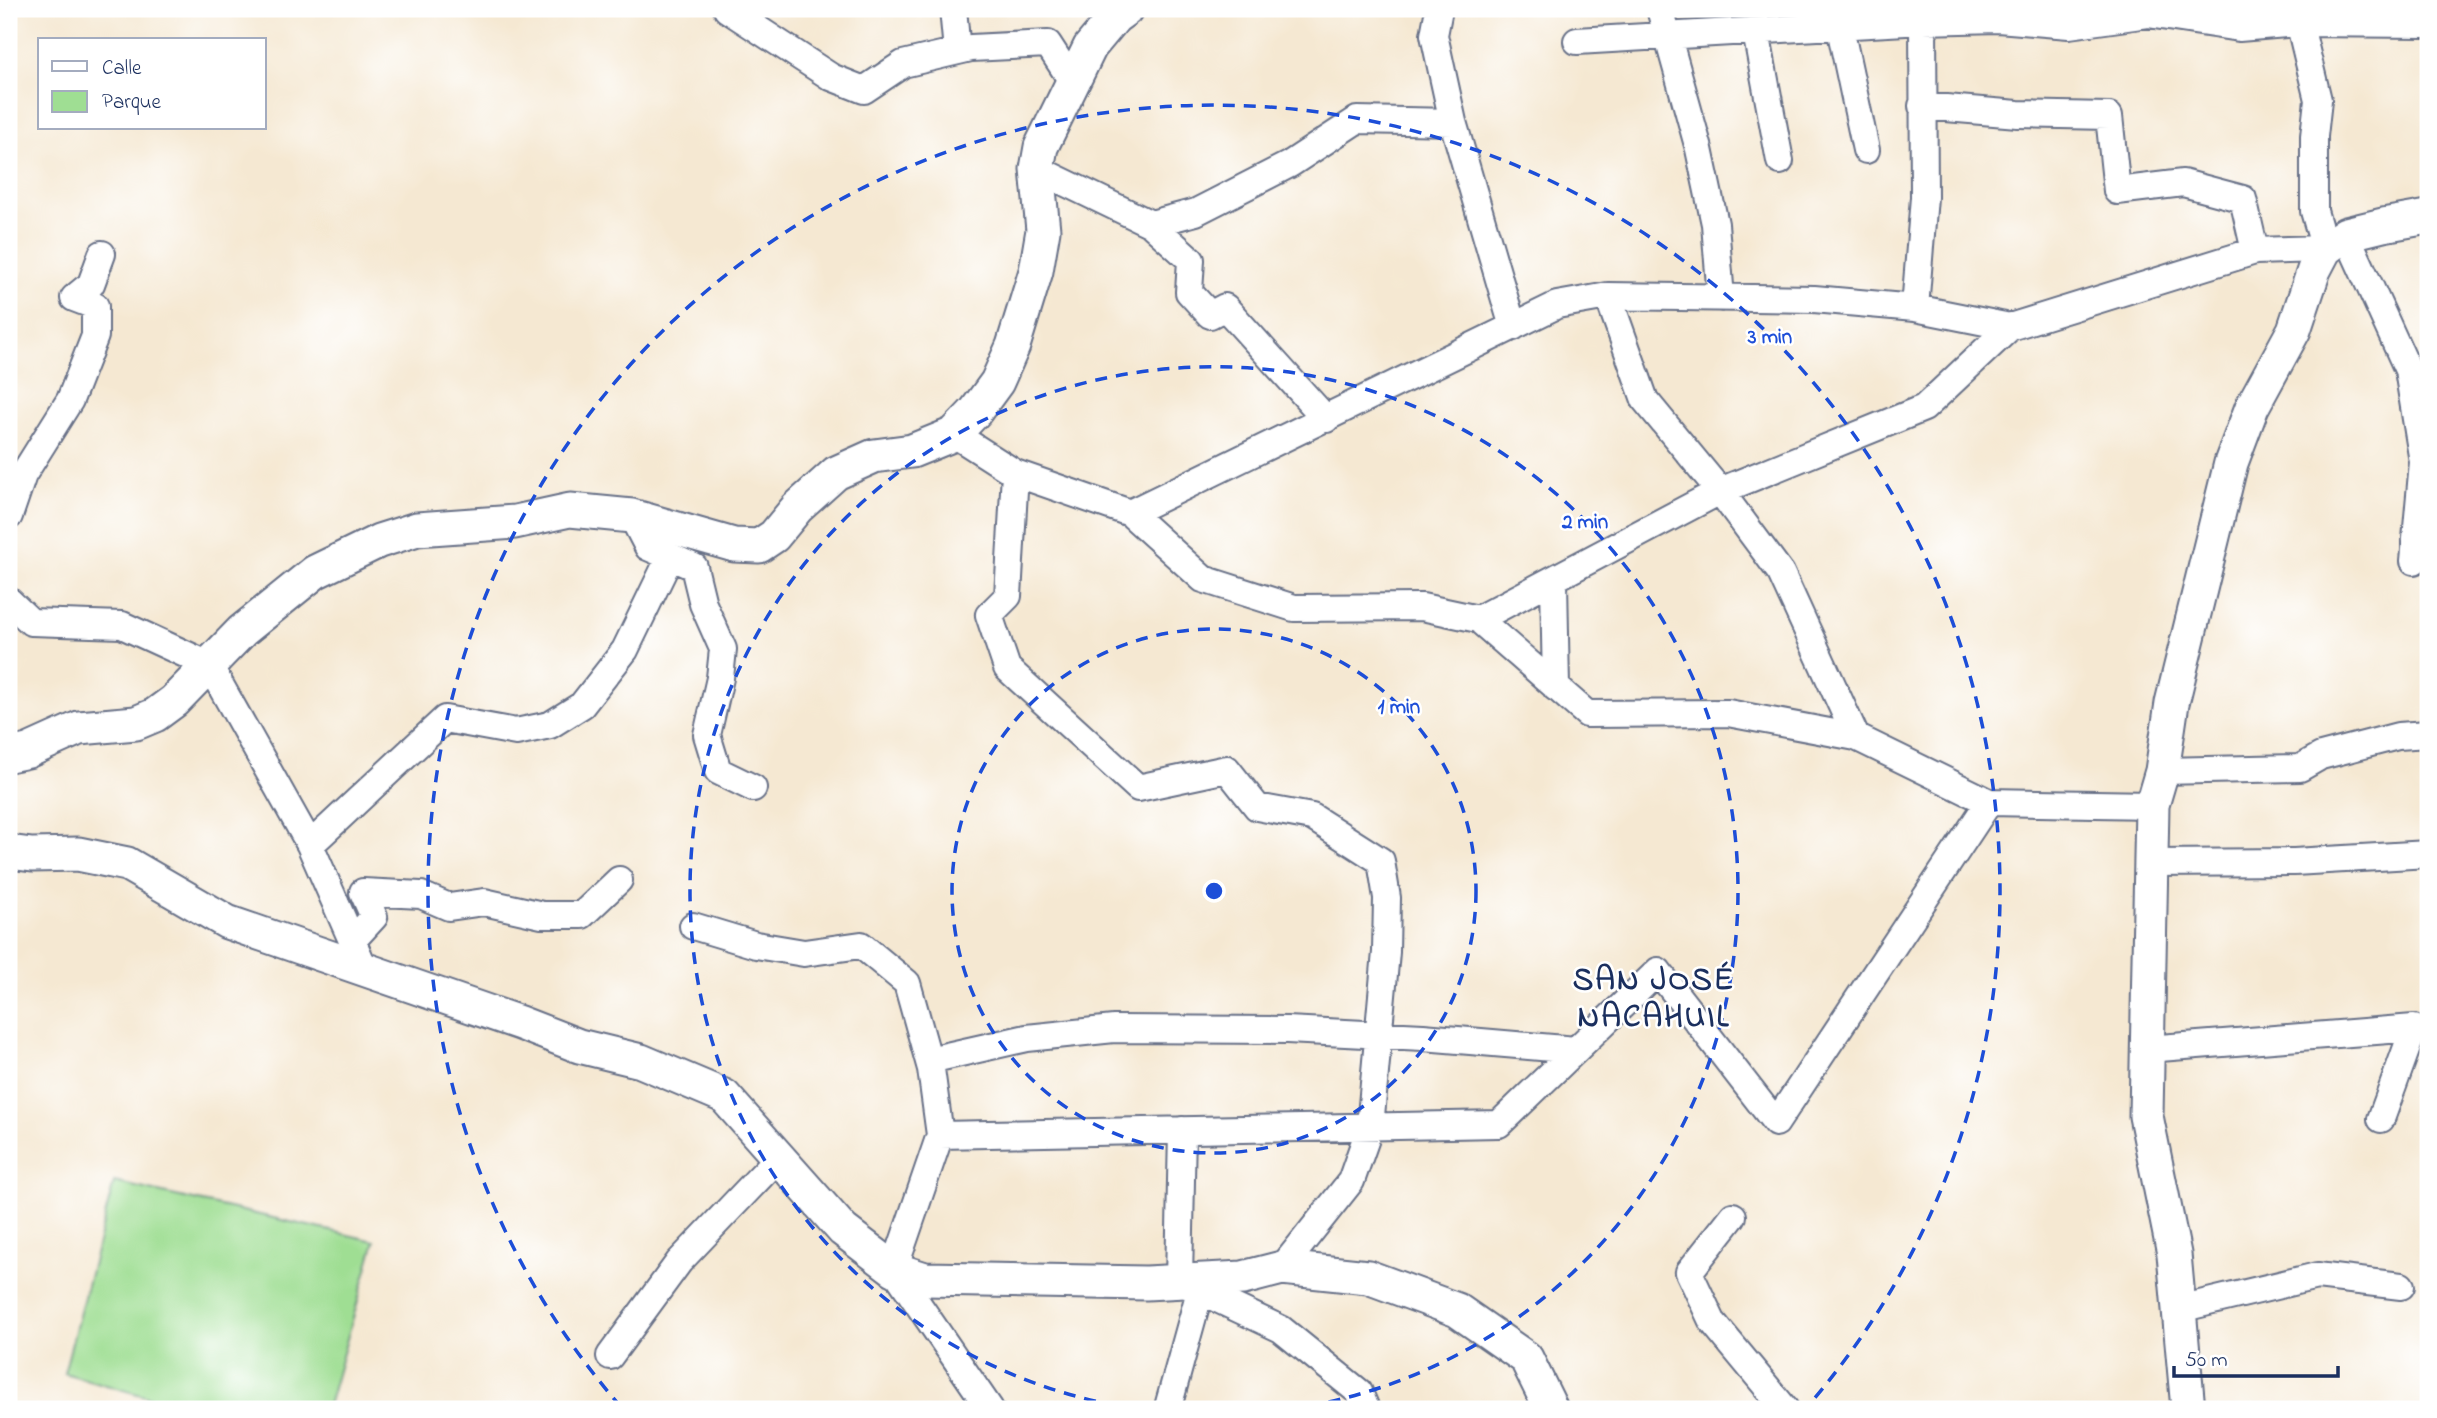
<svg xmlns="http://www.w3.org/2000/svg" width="2437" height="1418" font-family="'Indie Flower',sans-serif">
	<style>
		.green { fill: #9fde93; stroke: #5d8678; stroke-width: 2 }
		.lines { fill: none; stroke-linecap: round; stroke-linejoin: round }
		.minor-casing { stroke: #677087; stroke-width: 30 }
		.tertiary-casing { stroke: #677087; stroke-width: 37 }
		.minor { stroke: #fff; stroke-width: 26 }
		.tertiary { stroke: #fff; stroke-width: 33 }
		.ring { fill: none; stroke: #1d4ed8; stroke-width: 3.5; stroke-dasharray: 12 9 }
		.labels { text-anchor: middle; stroke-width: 5; stroke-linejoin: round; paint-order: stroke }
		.district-label { font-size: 32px; font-weight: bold; letter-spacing: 2px; fill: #1b2f5e; stroke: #fff }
		.centre { fill: #1d4ed8; stroke: #fff; stroke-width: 3.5 }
		.ring-label { font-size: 21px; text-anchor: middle; font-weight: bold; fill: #1d4ed8; stroke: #fff; stroke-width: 5; stroke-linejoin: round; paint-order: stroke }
	</style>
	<rect width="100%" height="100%" fill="#fff"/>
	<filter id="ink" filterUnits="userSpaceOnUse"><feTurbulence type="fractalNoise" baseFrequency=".0143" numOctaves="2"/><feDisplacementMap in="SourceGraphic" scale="14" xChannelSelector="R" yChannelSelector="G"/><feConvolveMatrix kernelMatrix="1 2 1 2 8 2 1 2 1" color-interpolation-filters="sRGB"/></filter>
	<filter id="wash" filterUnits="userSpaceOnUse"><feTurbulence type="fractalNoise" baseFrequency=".00686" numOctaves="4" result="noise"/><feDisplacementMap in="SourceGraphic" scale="28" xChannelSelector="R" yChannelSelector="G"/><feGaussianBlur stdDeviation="1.57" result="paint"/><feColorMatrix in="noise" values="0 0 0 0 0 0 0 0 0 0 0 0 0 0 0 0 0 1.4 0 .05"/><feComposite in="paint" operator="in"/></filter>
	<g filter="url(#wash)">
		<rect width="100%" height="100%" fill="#f5e8d2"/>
		<path class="green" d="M114,1182L375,1241L327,1409H190L64,1373Z"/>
	</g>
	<g filter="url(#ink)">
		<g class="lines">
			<defs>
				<path id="minor" d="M727,9L831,77L864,90L903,64L971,48L1048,44L1072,81
					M953,9L957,51
					M1439,9L1434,35L1453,122L1513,327
					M1660,9L1699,149L1715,224L1721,298
					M1836,9L1866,150
					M1756,32L1780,161
					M1577,41L1923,21L1998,19L2069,25L2148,14L2239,28L2298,23L2428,24
					M1922,106L2018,114L2109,116L2117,191L2183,183L2243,199L2255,251
					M1037,169L1151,224L1196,212L1290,164L1357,120L1453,122
					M1151,224L1191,260L1189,292L1210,315L1225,307L1326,419
					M2346,234L2408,370L2423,462L2414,561
					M1608,296L1645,400L1720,491L1781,573L1856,737
					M1915,308L1924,197L1923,21L1921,9
					M954,434L1015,473L1130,513L1557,305L1608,296L1814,299L1915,308L2010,327L2255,251L2325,249L2314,211V136L2318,100L2296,9
					M1015,473L1008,596L989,615L1007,668L1138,788L1227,769L1257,807L1312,817L1381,861L1387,898L1386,952L1370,1127L1351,1181L1282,1268
					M1130,513L1203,579L1294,608L1422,607L1478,619L1587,714L1728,713L1856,737L1989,802L2152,805
					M9,516L23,475L70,400L95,336V306L74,298L91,284L102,254
					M632,516L648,547L694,567L703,604L723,649L720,678L707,735L718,771L753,788
					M1554,581L1556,688
					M9,601L31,622L122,625L209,665L310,845L365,970
					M1478,619L1720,491L1924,408L2010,327
					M2162,771L2300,768L2321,756L2398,736L2428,734
					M310,845L445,719L516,732L550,725L582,705L625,650L670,557
					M2151,863L2294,862L2428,854
					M693,926L756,945L804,953L861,945L907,983L931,1069L940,1135
					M352,941L374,917L363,892L421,895L449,907L484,902L542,915H582L619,880
					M2147,1049L2414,1028L2381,1119
					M929,1060L1027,1038L1114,1029L1287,1030L1423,1037L1576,1050
					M1182,1130L1179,1281L1281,1329L1359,1392L1366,1409
					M1733,1216L1689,1272L1712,1321L1785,1409
					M2179,1309L2317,1276L2401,1286
					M610,1356L679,1262L779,1157
					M1168,1407L1200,1291
					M990,1409L894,1269L940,1135L1499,1124L1658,971L1776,1123L1989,802"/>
				<path id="tertiary" d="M9,755L28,751L79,728L136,723L155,715L174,701L242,631L315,572L379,541L417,529L515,522L570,510L632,516L734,545L759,546L774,536L797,508L836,473L874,456L912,451L954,434L975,412L997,382L1013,346L1036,271L1043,230L1037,169L1041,147L1090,47L1115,17L1126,9
					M9,852L32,855L78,854L127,864L227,922L520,1023L579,1046L641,1061L724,1096L843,1230L894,1269L925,1279L1146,1283L1243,1278L1282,1268L1368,1277L1457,1310L1526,1358L1551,1409
					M2188,1409L2174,1254L2146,1116L2152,805L2162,771L2172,703L2231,463L2252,407L2294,330L2314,270L2325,249L2346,234L2383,225L2428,217"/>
			</defs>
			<use href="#minor" class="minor-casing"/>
			<use href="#tertiary" class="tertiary-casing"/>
			<use href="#minor" class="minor"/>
			<use href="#tertiary" class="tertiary"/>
		</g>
	</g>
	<g class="ring">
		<circle cx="1214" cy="891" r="262"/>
		<path d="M1137 1409A524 524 0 1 1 1291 1409"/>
		<path d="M621 1407A786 786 0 1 1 1807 1407"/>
	</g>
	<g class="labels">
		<g class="district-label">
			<text x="1654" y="989">SAN JOSÉ<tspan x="1654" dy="37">NACAHUIL</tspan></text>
		</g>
	</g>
	<circle cx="1214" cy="891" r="10" class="centre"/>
	<g class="ring-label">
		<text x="1770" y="343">3 min</text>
		<text x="1585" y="528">2 min</text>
		<text x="1399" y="713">1 min</text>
	</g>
	<rect width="2437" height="1418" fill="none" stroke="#fff" stroke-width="35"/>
	<rect x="38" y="38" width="228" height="91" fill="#ffffff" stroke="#a4acbf" stroke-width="2"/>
	<rect x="52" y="61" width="35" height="10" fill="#ffffff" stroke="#a4acbf" stroke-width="2"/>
	<text x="102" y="74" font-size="21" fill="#1b2f5e">Calle</text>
	<rect x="52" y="91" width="35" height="21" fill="#9fde93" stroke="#a4acbf" stroke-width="2"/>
	<text x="102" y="108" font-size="21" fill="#1b2f5e">Parque</text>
	<path d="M2174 1366v10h164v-10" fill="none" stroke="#1b2f5e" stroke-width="3.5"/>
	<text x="2185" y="1366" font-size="21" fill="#1b2f5e" stroke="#ffffff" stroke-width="5" paint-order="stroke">50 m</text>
</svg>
